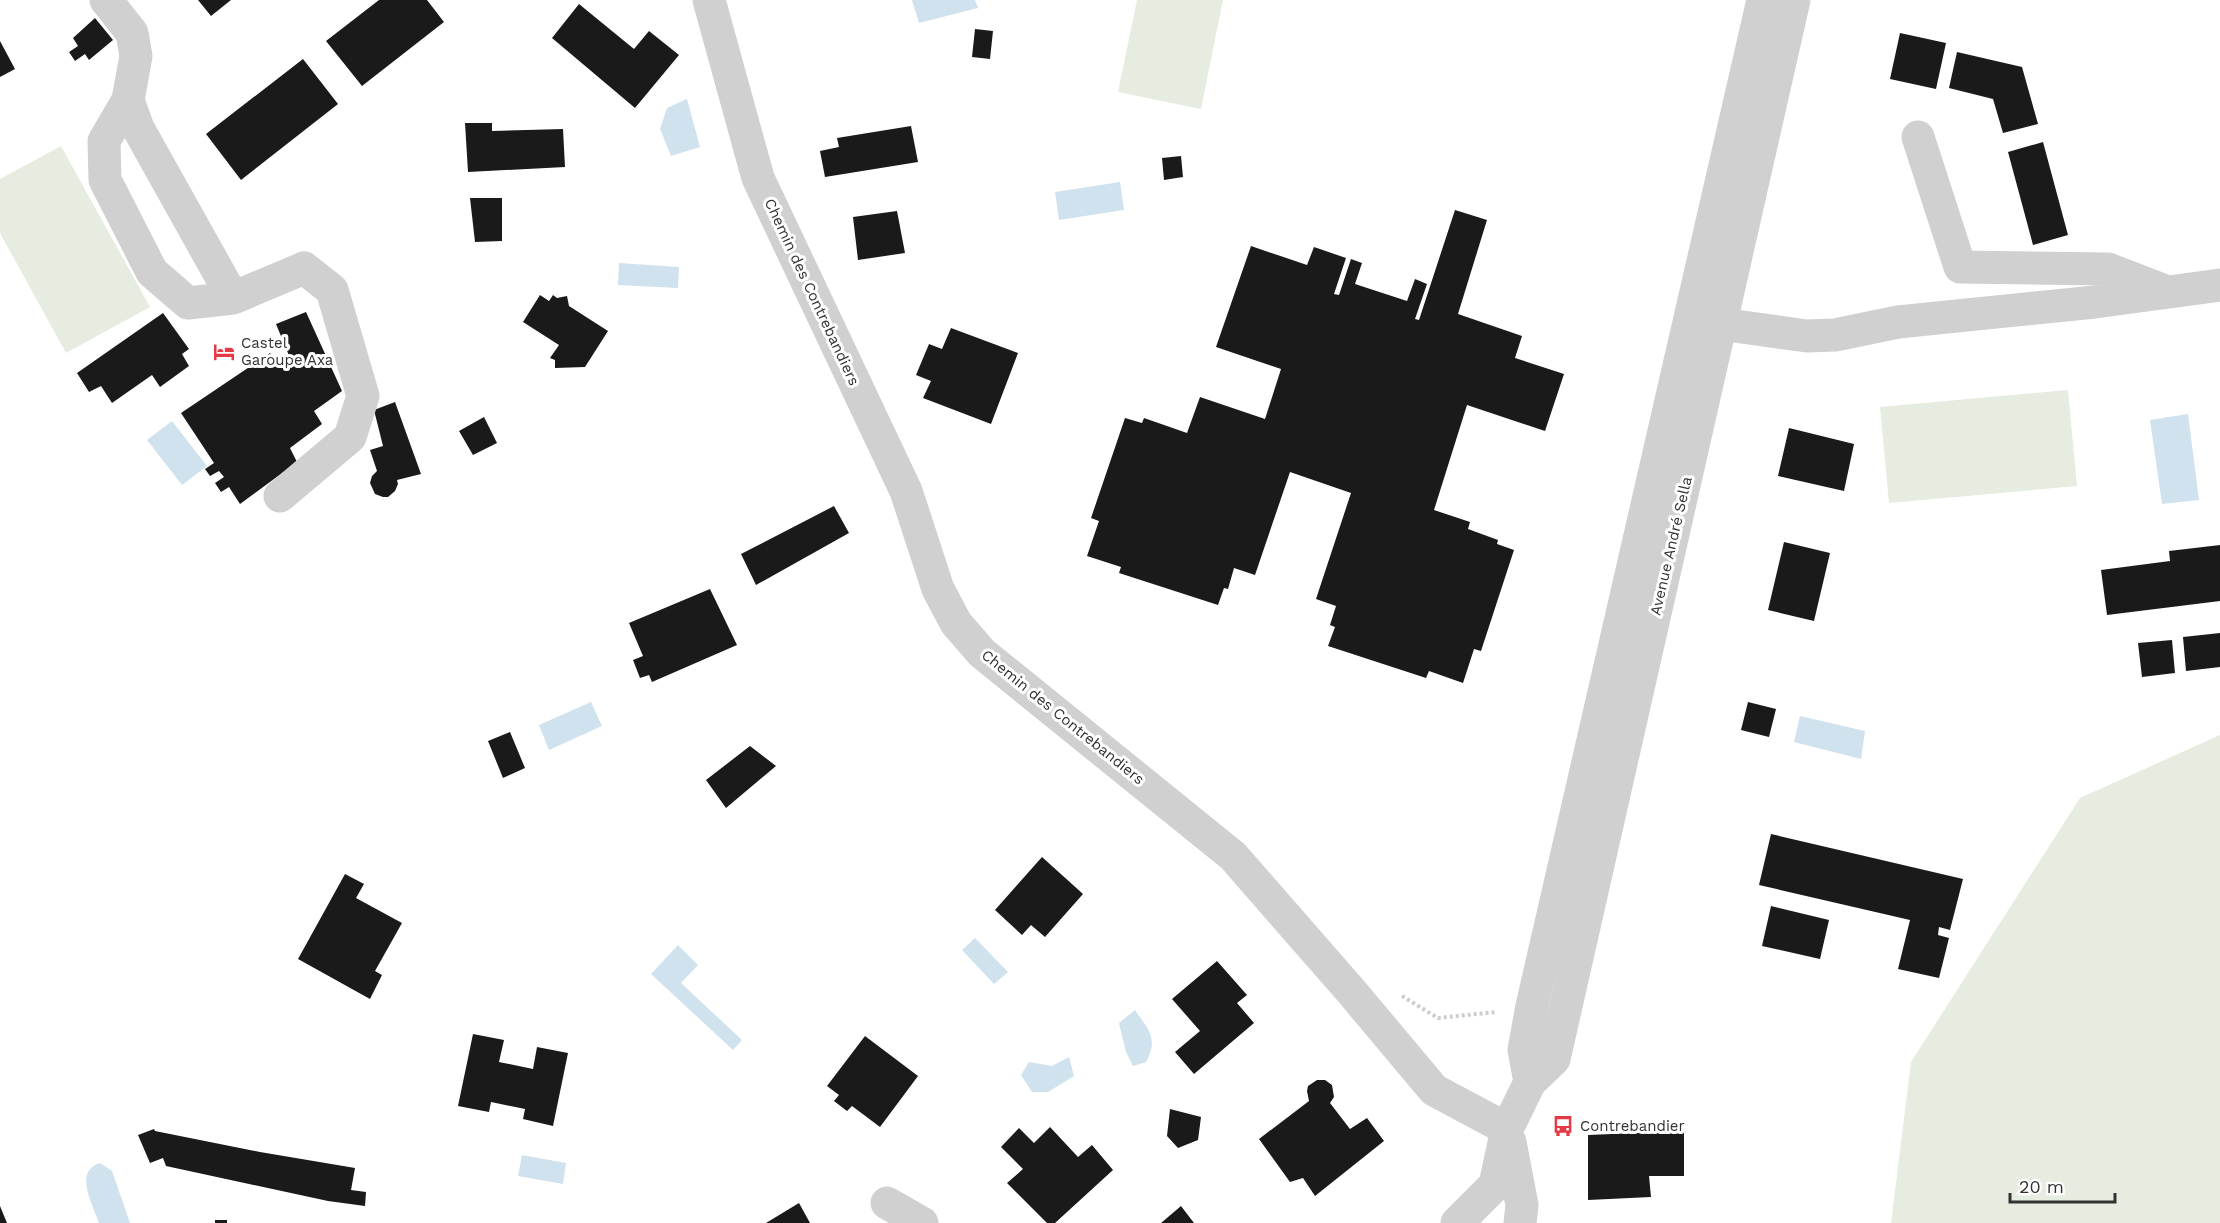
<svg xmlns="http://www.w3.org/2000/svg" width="2220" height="1223" font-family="'Work Sans',sans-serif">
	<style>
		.green { fill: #e6ecdf }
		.water { fill: #cfe2ee }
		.building { fill: #1a1a1a }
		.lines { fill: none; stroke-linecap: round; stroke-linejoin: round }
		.path { stroke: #cdcdcd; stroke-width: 4; stroke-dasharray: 3 3; stroke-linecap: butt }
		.minor { stroke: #d0d0d0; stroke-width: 33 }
		.labels { text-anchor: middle; stroke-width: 6; stroke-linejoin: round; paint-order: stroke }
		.street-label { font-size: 15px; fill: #333; stroke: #fff }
		.poi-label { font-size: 15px; fill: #333; stroke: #fff; text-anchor: start }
	</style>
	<rect width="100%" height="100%" fill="#fff"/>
	<path class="green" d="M1137,0H1223L1201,109L1118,92Z
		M61,146L150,307L66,353L0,233V179Z
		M2068,390L2077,486L1889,503L1880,407Z
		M2220,735V1223H1891L1911,1062L2080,798Z"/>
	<path class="water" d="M912,0H975L978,8L919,23Z
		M687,99L700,147L671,156L660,129L667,108Z
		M1120,182L1124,210L1059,220L1055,192Z
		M619,263L679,267L678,288L618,285Z
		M2188,414L2199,500L2162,504L2150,420Z
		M172,421L207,466L182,485L147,440Z
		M591,702L602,726L549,750L539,725Z
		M1800,716L1865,731L1861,759L1794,742Z
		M975,938L1008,972L994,984L962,950Z
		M678,945L698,965L681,983L742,1040L733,1050L651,974Z
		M1135,1010C1148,1029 1159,1038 1146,1062L1133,1066L1126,1052L1119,1023Z
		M1069,1057L1074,1076L1048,1092H1032L1021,1075L1029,1062L1052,1066Z
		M522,1155L566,1163L563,1184L518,1176Z
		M100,1163L112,1171L130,1223H99C93,1205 73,1171 100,1163Z"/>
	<path class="building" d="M198,0H231L211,16Z
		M379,0H427L444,22L362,86L326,41Z
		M579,4L634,49L649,31L679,55L635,108L552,38Z
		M95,18L113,40L89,60L85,54L75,61L69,52L78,46L73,38Z
		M975,29L993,31L990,59L972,57Z
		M1900,33L1946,43L1936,89L1890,79Z
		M0,41L15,69L0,77Z
		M1957,52L2022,67L2038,124L2003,133L1993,99L1949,88Z
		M303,59L338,104L241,180L206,134Z
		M465,123H492V131L563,129L565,167L468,172Z
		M911,126L918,162L825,177L820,151L839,147L837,138Z
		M2043,142L2068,235L2033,245L2008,152Z
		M1181,156L1183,177L1164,180L1162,158Z
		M470,198H502V241L475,242Z
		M1455,210L1487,220L1458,314L1522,336L1515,358L1564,374L1545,431L1467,405L1434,510L1470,522L1468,529L1498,540L1497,544L1514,550L1481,651L1474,649L1463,683L1429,671L1426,678L1328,646L1335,627L1330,625L1336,606L1316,599L1351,493L1290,472L1255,575L1234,568L1228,589L1224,588L1218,605L1119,573L1121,567L1087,556L1099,521L1091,518L1125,418L1142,423L1144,418L1187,433L1200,397L1265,419L1281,369L1216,347L1251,246L1307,265L1314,247L1346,258L1334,294L1339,295L1351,259L1362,263L1355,284L1407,301L1415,279L1427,284L1415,319L1419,320Z
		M897,211L905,253L858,260L853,217Z
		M540,295L549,301L553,295L557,298L567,296L569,306L608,331L585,367L555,368V360L550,358L559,345L523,322Z
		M306,312L342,391L314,411L322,424L290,448L297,462L240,504L229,487L221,492L215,483L224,477L219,471L210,476L205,469L214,463L181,413L270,353L279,364L290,358L276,324Z
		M163,313L189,349L182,354L189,366L160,387L152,375L112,403L101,386L89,392L77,373Z
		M951,328L1018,353L991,424L923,398L931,381L916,375L929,344L942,349Z
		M395,402L421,474L397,480L398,484L395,491L388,497H383L375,494L370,483L372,476L377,471L370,450L383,446L374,410Z
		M484,417L497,443L473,455L459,431Z
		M1789,428L1854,444L1844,491L1778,476Z
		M834,506L849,533L756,585L741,554Z
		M1784,542L1830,553L1814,621L1768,610Z
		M2220,545V601L2107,615L2101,570L2170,561L2169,551Z
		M710,589L737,645L652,682L649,675L640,678L633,660L643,656L629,623Z
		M2220,633V667L2186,671L2183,637Z
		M2172,640L2175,673L2142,677L2138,643Z
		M1748,702L1776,709L1769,737L1741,730Z
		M510,732L525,768L503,778L488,741Z
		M750,746L776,766L726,808L706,780Z
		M1771,834L1963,879L1950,930L1939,927L1938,935L1949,938L1939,978L1898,969L1910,920L1759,885Z
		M1042,857L1083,894L1045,937L1031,925L1022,935L995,910Z
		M345,874L364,884L356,898L402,923L375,971L382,975L370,999L298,959Z
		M1771,906L1829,920L1820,959L1762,946Z
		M1217,961L1247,995L1237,1003L1254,1023L1194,1074L1175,1052L1200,1031L1172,999Z
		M473,1034L504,1040L499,1062L533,1069L537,1047L568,1053L553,1126L523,1119L525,1109L491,1102L489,1112L458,1106Z
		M865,1036L918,1076L880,1127L852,1106L847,1111L834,1101L839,1095L827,1086Z
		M1317,1080H1325L1332,1085L1334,1097L1330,1103L1350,1129L1367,1118L1384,1141L1315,1196L1303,1178L1290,1182L1259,1139L1309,1101L1307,1091L1308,1086Z
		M1170,1109L1201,1117L1198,1140L1178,1148L1167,1136Z
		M1050,1127L1078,1157L1092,1145L1113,1170L1055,1223H1047L1007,1183L1023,1169L1001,1147L1019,1128L1034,1143Z
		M154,1129L155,1131L260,1152L355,1168L351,1190L366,1192L365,1206L328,1201L166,1166L163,1158L150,1163L138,1135Z
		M1684,1131V1176H1649L1651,1197L1588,1200V1135Z
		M799,1203L810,1223H766Z
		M0,1206L7,1223H0Z
		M1181,1206L1194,1223H1161Z
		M215,1220H227V1223H215Z"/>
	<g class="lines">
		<path class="path" d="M1402,996L1438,1018L1496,1012"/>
		<path class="minor" d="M106,0L132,33L136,56L128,100L138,128L233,298L304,268L332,290L363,396L350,437L280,496
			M709,0L758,178L906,491L938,589L956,623L982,653L1233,856L1351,991L1434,1090L1507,1129
			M128,100L104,141L105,180L152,272L188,303L233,298
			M1918,137L1960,267L2108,269L2165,291
			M1699,321L1807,336L1835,335L1898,322L2095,302L2220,285
			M1530,1082L1524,1050L1532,1006L1763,0
			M1510,1142L1522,1205L1520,1223
			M887,1203L922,1223
			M1457,1223L1495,1185L1507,1129L1530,1082L1554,1059L1794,0"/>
	</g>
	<defs>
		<symbol id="hotel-bare" viewBox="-9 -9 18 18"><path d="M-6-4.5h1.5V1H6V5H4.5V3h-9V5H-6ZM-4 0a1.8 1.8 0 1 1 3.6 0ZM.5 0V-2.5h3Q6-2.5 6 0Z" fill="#e63946" stroke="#fff" stroke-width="2.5" paint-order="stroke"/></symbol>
		<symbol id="bus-bare" viewBox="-9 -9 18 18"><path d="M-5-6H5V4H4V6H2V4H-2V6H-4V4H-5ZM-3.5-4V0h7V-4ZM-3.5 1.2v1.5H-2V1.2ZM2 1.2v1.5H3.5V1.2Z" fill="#e63946" stroke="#fff" stroke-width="2.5" paint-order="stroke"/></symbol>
	</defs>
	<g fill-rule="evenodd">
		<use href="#hotel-bare" x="209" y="337" width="30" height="30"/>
		<use href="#bus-bare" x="1548" y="1111" width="30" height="30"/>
	</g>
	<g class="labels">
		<g class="street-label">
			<text transform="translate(812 292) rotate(65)" y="5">Chemin des Contrebandiers</text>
			<text transform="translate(1671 546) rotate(-77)" y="5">Avenue André Sella</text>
			<text transform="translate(1063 717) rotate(39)" y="5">Chemin des Contrebandiers</text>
		</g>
		<g class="poi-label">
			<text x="241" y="348">Castel<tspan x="241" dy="17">Garoupe Axa</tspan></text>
			<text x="1580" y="1131">Contrebandier</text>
		</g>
	</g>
	<path d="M2010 1193v9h105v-9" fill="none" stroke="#333333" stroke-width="3"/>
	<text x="2019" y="1193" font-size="18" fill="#333333" stroke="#ffffff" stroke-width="4.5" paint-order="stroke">20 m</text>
</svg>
